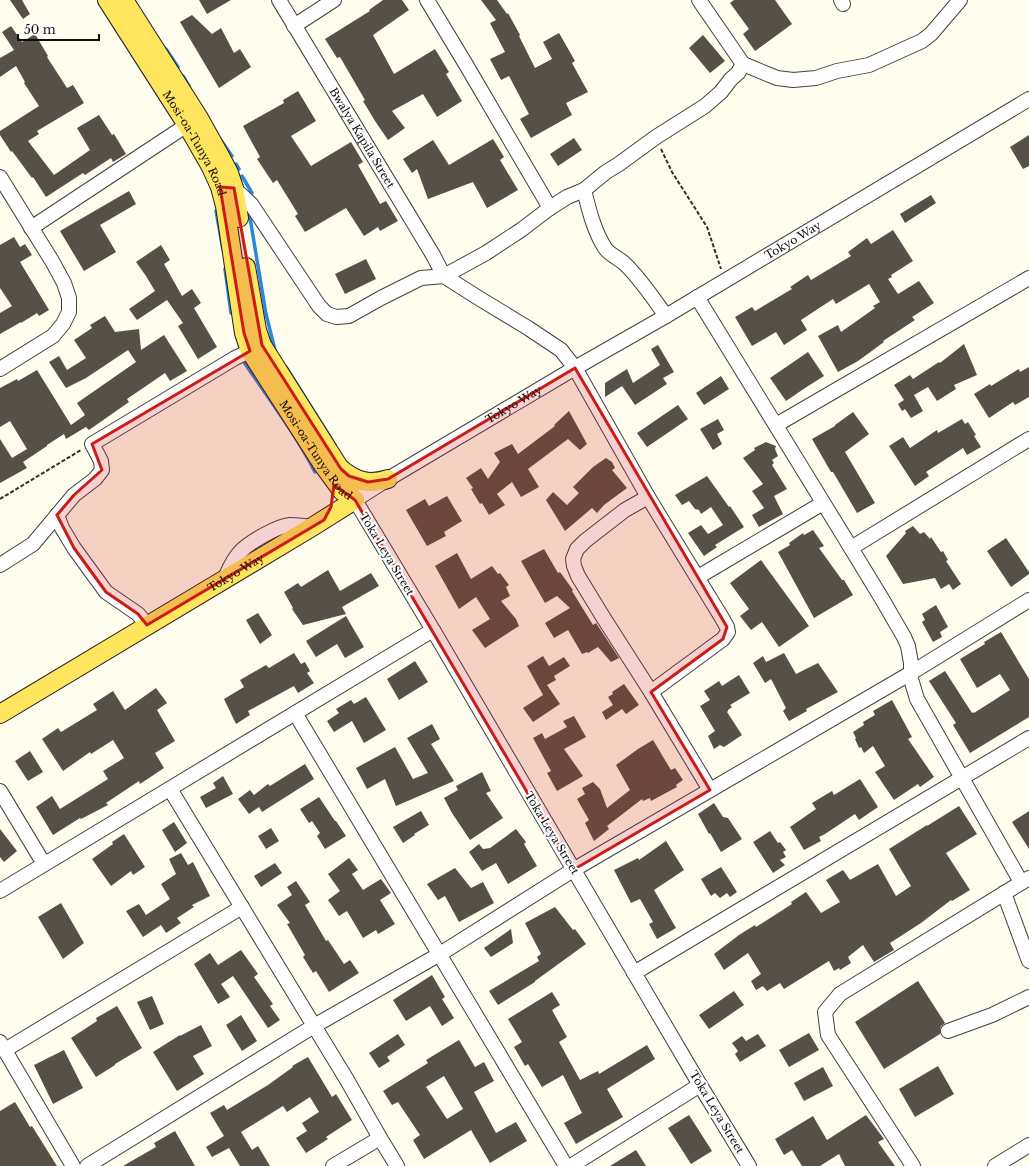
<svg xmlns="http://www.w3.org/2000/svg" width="1029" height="1166" font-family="'Libre Baskerville',serif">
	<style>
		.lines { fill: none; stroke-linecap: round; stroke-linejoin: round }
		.stream { stroke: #2c88db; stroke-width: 3.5 }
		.building { fill: #575049; fill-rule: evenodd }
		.minor-casing { stroke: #414141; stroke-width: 16 }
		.major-casing { stroke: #1f1f1f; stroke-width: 20 }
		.path { stroke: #303030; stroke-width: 2; stroke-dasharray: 4 2; stroke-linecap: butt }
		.minor { stroke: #fff; stroke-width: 14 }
		.major { stroke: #ffe45e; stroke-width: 18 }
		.marked { fill: #cc1c17; fill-opacity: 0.2; stroke: #cc1c17; stroke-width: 3; stroke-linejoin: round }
		.labels { text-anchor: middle; stroke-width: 4; stroke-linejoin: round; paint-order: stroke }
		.street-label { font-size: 11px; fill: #0e0e0e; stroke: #fff }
	</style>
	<rect width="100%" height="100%" fill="#fffdee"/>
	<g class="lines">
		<path class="stream" d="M166,49L178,67
			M183,76L189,86
			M220,139L232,156
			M236,164L239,169
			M242,176L252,193
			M216,211L223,250
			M249,212L266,314L275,350L276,352
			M225,269L231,313
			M244,362C268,398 295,433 315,472
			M286,367L335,445"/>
	</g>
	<path class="building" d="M10,0H22L30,14L23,19Z
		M199,0H231L207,14Z
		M383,0H402L409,10L373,35L394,74L435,49L449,72L446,74L462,101L437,117L423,94L392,111L405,128L388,140L375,121L363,101L365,100L340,57L337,58L325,39L370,11L369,10Z
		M481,0H497L507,14L508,13L520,35L519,36L535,68L552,59L543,42L559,33L575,61L572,63L588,92L566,103L572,115L531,138L520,119L529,114L509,76L501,80L490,59L505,52L490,23L496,20Z
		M734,0H775L792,24L755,51L743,34L749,29L730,3Z
		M192,15L212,34L221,28L234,53L240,49L251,67L219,88L180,22Z
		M11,26L22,42L35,34L48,56L47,57L67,88L73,85L84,103L37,131L39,134L28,141L54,175L90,150L77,128L99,115L112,135L114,134L126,154L113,162L111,158L85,175L83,173L46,197L33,177L32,178L12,151L11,152L0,135V131L39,106L24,83L25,82L16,66L0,77V58L14,50L2,32Z
		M703,35L725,61L710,73L689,48Z
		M298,91L316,121L291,136L311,166L351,142L363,162L358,165L380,204L386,201L398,221L380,231L378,227L364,236L346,208L305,232L295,216L298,214L277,180L273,183L257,159L260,157L243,126L284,103L283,100Z
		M1029,135V166L1023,169L1010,147Z
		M574,138L582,150L558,166L550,154Z
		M493,139L504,157L500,160L518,190L487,208L473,182L428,199L417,169L412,173L403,159L433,140L449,165Z
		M129,191L136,204L100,225L116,252L84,271L60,231Z
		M931,195L936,203L905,223L900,214Z
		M893,230L913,261L891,275L892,277L888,279L898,294L919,281L934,303L912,317L915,320L883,341L884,342L858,361L838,372L818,336L838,325L841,332L875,308L873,306L880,302L869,284L836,304L833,299L801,320L807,330L784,345L776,332L752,346L735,317L752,307L755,311L792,289L790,287L808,275L811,280L851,256L848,252L867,238L871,244Z
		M14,237L20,247L25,244L32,255L20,262L49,310L39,316L37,313L21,323V322L0,334V313L12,306L0,288V245Z
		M161,245L170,260L164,264L182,296L192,289L201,303L194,308L217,347L198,359L178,326L183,323L167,300L137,320L129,309L155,291L146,276L136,262Z
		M366,259L376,279L345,294L335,274Z
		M105,316L115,332L139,329L141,350L164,335L187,371L170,381L165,373L127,399L129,402L89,430L86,427L66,439L64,434L47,445V446L23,462L27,468L0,483V439L12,458L27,449L10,421L0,427V388L17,379L18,381L37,370L71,425L85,415L77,403L136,362L128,350L86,378L66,388L49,362L59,356L67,370L86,358L74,340L92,328L90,325Z
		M964,344L977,375L954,385L956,389L937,401L928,387L914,395L923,411L911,418L905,409L902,411L898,404L904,400L894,385L910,375L913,379L939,362L940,363Z
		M658,345L674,372L663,378L667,384L635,405L622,386L605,397V383L627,369L633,383L660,365L651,349Z
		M808,352L824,376L805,388L786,401L770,378Z
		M1029,367V397L1015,405L1013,402L989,418L974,394L990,384L991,386L1019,369L1020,372Z
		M721,376L729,389L704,405L696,393Z
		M678,405L688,419L647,447L637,433Z
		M569,411L587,444L580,450L568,439L528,469L539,487L521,497L512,482L497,494L505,505L489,515L482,503L480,504L471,489L473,488L466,478L481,468L488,479L500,462L494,453L512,444L518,454L555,426L554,425Z
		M853,412L869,434L845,452L875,503L857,513L833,472H831L812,439L835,426V425Z
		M718,419L724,430L717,434L722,444L713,450L700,429Z
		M962,419L965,424L968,422L976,435L974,436L981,447L967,455L963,448L926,472L929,476L915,486L889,446L903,437L910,448L937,430L938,433Z
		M766,442L776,446L775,449L778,456L772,460L774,463L772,465L787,489L774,496L783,514L759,527L752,515L764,508L752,491L763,484L743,458L755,450L754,448Z
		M606,458L612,462L615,468L612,470L627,488L604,505L597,513L592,508L565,531L546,500L553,492L567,505L579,493L573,487L593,467Z
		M707,476L729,507L730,506L744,527L715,545L717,547L704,556L688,533L701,525L708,534L723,525L711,507L701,514L699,510L695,509L689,501L682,505L675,495Z
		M447,496L462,521L444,532L446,536L427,546L406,510L425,499L429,506Z
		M913,526L920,534L924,532L930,539L931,537L941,552L943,551L948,560L946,561L961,584L953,590L949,584L941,589L935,578L903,584L886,556L906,533L905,531Z
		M813,530L824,546L819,548L842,580H844L853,595L814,618L778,552L790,545L789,543L803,533L804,535Z
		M1006,538L1029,572V574L1011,587L987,551Z
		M544,549L558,573L560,572L573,590L572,591L593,625L596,623L619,658L611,662L598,647L588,653L587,652L582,654L568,630L554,638L545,623L570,608L557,596L545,603L521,561Z
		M457,553L471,579L492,566L498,574L500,573L509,585L506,587L510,596L501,601L516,619L519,626L485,648L472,630L490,619L476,597L459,609L435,566Z
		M761,560L809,626L779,647L762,622L751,630L740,616L749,609L730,583Z
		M328,570L340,591L371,573L379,586L342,607L346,614L303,625L292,609L293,608L284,592L298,583L301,587Z
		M936,605L948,627L940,632L942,637L933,642L922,622L925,620L922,614Z
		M258,613L272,635L260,644L246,620Z
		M346,616L364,647L345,658L337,644L316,657L306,641Z
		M1001,632L1029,679V717L970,753L953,725L956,723L929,681L945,671L972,713L973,712L974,713L1010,690L1000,674L977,688L960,659L985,644L984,642Z
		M294,653L301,664L305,662L310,671L307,673L314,683L298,693L294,686L248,711L250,715L236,724L224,699L244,687L240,680L266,665L269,668Z
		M784,653L796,674L818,663L838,692L806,709L807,711L789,721L783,711L786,708L771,679L765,683L753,663L763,656L766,662Z
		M543,656L549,666L564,657L570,666L554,676L556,680L547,685L560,704L533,722L523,708L543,695L527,666Z
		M415,661L428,682L399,700L387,679Z
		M739,675L750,693L730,705L732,707L728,710V711L727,712L742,735L724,747L720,745L714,749L708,736L715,731L700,706L710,700L704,691L719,681L722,686Z
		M624,684L639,705L626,714L622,709L606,720L602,712L613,705L608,697L613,694L612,692Z
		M156,688L167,703L157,710L175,741L155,753L164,768L140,784L139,781L106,803L108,805L81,819L80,818L53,835L36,807L52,796L60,809L108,779L103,771L124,758L113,740L91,754L90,752L63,771L42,739L58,728L61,732L97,710L93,704L113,691L125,710Z
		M366,697L386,730L364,743L352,721L334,732L327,721L339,713L336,709L351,700L354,704Z
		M892,700L912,737L908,739L934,777L920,787L918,784L894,800L875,772L885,766L873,746L864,753L861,747L859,748L855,739L856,738L853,732L864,725L863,722L875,715L873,711Z
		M574,716L586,737L564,749L583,776L557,791L547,773L551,771L533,738L542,733L545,739L567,727L563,721Z
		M432,724L440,739L431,744L454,781L396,806L385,779L367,789L356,768L395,747L413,779L428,773L407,738Z
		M653,740L671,770L675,768L683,780L676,785L677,787L651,801L650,798L643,801L642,799L607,826L609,829L594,841L585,823L589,820L577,799L585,794L582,788L593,782L600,789L607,808L630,790L616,765L638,749Z
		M30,751L43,772L28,781L15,761Z
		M305,764L314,779L262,812L259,807L249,814L238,799L250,790L254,795L268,784L270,786Z
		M482,772L491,791L486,793L503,818L470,840L452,813L444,798L458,790L456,786Z
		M223,776L233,794L206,808L200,797L216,788L213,783Z
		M860,779L878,807L859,820L855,814L825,834L819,837L821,841L804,850L790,827L816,809L812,803L832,791L834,795Z
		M319,797L335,821H336L346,836L325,849L317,836L320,833L312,821L309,823L300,809Z
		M714,803L723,817L728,818L742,839L721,852L710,833L709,834L698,814Z
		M959,806L977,834L946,853L970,890L952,901L951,900L921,923L890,943L894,950L874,962L863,945L848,957L851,963L840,970L839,968L834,971L829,961L784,989L780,983L767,991L763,986L756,990L751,981L761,974L748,953L724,970L714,954L739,935L755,925L756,927L792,904L791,902L806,892L821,913L840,902L826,880L843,870L850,880L878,864L896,896L911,886L889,849L927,825V826Z
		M421,811L429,825L414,834L415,835L403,843L393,827Z
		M1029,811V849L1012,822Z
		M174,822L187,843L175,852L162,830Z
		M271,828L279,841L266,849L258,836Z
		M0,829L17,851L4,862L0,857Z
		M516,829L526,842L524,844L537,866L508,884L496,863L482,871L469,852L479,844L483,849L490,848Z
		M770,831L778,843L780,842L786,850L783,852L786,857L780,860L785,865L773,873L753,842Z
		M124,834L145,867L133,875L131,871L111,886L92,859L113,844L112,842Z
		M666,841L684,870L654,890L676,928L657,939L649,924L653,922L640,899L631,903L614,870L638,858L639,860Z
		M181,853L188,865L193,862L210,896L192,905L194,907L177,918L181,923L166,933L161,925L143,937L126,911L139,904L146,915L170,899L161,884L176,874L169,859Z
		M349,858L358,870L352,874L363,890L381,879L391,893L380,900L395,924L378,934L376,930L363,938L347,911L339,916L328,900L340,891L328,874Z
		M275,863L282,873L261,887L254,876Z
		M721,867L737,892L730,897L727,893L720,898L715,893L711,896L701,879Z
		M455,868L471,888L483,882L494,903L459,922L445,896L438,900L427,884Z
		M296,881L310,902L305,905L326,941L328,940L344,964L350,960L359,973L329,992L316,971L313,973L303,957L305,955L287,924L290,923L277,905L292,895L287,887Z
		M61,903L84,943L63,959L38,917Z
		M555,907L573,930L575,929L586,944L535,981V982L498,1005L489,991L539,961L537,957L541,954L525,923Z
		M511,929L513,943L491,957L484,948Z
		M241,950L258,974L254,977L273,1004L270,1006L280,1020L268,1028L233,976L221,984L230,997L218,1004L194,964L210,953L218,965Z
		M432,975L445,997L442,999L454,1018L442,1026L430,1006L406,1021L393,1000Z
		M918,981L945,1023L941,1026L940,1029V1034L884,1069L855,1022Z
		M734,991L744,1005L709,1029L699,1015Z
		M552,992L560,1005L552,1010L567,1037L559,1042L580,1080L598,1071L599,1074L647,1045L655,1059L607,1089L623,1117L576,1144L564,1123L582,1113L563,1075L542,1087L528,1064L525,1066L514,1047L522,1042L508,1019Z
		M152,996L164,1024L150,1030L137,1002Z
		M117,1006L142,1048L115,1064V1065L96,1077L71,1038L97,1021L96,1018Z
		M241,1015L257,1041L242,1051L226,1025Z
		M201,1025L212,1046L193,1056L204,1074L177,1091L153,1052L180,1035V1036Z
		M809,1033L819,1050L789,1067L779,1050Z
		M398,1034L405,1045L387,1057L390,1061L379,1068L369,1053Z
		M758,1034L766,1046L740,1062L735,1054L738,1051L732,1043L742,1036L746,1041Z
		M459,1040L475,1067L484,1062L494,1081L474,1092L496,1133L516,1122L527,1141L490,1163L471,1130L424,1159L413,1140L420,1135L398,1102L392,1105L383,1091L428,1063L426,1060ZM444,1076L463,1109L447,1119L426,1087Z
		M64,1050L83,1088L53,1104L34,1065Z
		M308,1057L332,1097L336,1094L352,1120L326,1137L328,1139L306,1153L296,1138L307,1131L302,1123L319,1112L310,1097L287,1112L283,1106L241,1132L252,1150L258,1146L270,1166H240L229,1148L212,1157L206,1147L224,1136L210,1113L224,1105L227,1110L268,1085L293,1067L292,1066Z
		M938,1066L954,1094L915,1117L899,1089Z
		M823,1067L833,1086L804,1101L794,1083Z
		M15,1102L30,1127L32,1126L57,1166H0V1111Z
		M689,1115L712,1151L691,1164L668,1128Z
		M866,1115L884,1139L878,1142L895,1166H845L839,1154L820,1166H802L792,1150L784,1155L775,1139L813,1116L827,1140Z
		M175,1131L195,1166H123L156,1147L154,1143Z
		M636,1150L646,1166H610Z"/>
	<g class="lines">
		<defs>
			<g id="minor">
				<path id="s1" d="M279,0L433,255L444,276L477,297L528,328L561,350L575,368L648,497L722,618L727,627L728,632L723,639L651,692"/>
				<path d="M427,0L465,63L550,208"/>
				<path d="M699,0L743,64"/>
				<path d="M841,0L843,4"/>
				<path d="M294,26L334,0"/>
				<path d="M743,64L777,78L793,80L816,78L837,71L869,65L922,41L931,34L960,0"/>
				<path d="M0,177L52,261L64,283L69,298V312L63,324L53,336L0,369"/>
				<path d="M230,188H234L251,204L319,306L327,314L336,317L349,316L381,298L421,278L444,276L486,253L521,230L550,208L567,197L584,190L606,172L619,164L656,137L705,106L721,92L731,79L738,73L743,64"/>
				<path d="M584,190C589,210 594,231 605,248C609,254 618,258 624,263C640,278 653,298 666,316"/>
				<path d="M31,228L187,125"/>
				<path d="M697,297L851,548L882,599L904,637L908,646L911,663V679L917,699L1021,882"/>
				<path d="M776,425L1029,278"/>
				<path d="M648,497L625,510L585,541L577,549L573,559L574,566L578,576L603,617L651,692L710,790"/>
				<path d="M57,515L62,528L74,548L106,592L138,614L147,625"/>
				<path d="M851,548L1029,439"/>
				<path d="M0,565L33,544L74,495L95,479L102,470L101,461L92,444L235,358L250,351"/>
				<path d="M698,577L823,503"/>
				<path d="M225,578C229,569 233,559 241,551C250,542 277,526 290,525C297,525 305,526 312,527"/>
				<path d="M295,713L566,1166"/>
				<path d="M170,789L347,1080L380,1138L397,1166"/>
				<path d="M0,791L44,864"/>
				<path d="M0,891L433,630"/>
				<path d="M1004,893L1029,961"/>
				<path d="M634,973L1029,738"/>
				<path d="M948,1031L992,1015L1029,997"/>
				<path d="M0,1042L73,1166"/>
				<path d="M5,1050L242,907"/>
				<path d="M87,1166L314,1026L440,954L573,870L911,673L1029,600"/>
				<path d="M333,1166L380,1138"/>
				<path d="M571,1166L700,1085"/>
				<path id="s2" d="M749,1166L700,1085L433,630L355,500L388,479L575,368L666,316L1029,99"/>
				<path d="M913,1166L828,1035L825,1012L840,994L1029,878"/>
				<path d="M995,1166L1029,1145"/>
			</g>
			<g id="major">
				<path id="s3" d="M107,0L187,125L211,167L220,187L225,206L244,333L250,351L323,465L342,491L355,500"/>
				<path d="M124,0L199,118L219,154L229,173L234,188L239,218"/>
				<path d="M246,267L257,330L262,345L351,486"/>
				<path d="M341,469C357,482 369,485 388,479"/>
				<path id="s4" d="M0,714L312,527L355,500"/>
			</g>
		</defs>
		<use href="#minor" class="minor-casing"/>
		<use href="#major" class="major-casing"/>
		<path class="path" d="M661,149L672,172L707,227L721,269
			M0,499L81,450"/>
		<use href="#minor" class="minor"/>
		<use href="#major" class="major"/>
	</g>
	<path class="marked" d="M220,187L234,188L262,345L341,469L349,476L368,482L388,479L575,368L727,627L723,639L651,692L710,790L573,870L355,500L334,485L331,507L324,520L147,625L138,614L106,592L74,548L57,515L74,495L102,470L92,444L250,351L244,333Z"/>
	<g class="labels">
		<g class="street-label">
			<text dy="4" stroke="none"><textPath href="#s1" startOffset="161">Bwalya Kapila Street</textPath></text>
			<text dy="4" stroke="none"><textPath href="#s3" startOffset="168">Mosi-oa-Tunya Road</textPath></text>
			<text dy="4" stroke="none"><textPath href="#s2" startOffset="1283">Tokyo Way</textPath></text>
			<text dy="4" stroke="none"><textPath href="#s2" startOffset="959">Tokyo Way</textPath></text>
			<text dy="4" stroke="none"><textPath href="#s3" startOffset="505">Mosi-oa-Tunya Road</textPath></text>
			<text transform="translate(387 554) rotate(59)" y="4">Toka Leya Street</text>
			<text dy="4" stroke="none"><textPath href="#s4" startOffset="275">Tokyo Way</textPath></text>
			<text transform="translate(552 833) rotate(59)" y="4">Toka Leya Street</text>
			<text transform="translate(717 1112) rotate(59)" y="4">Toka Leya Street</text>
		</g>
	</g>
	<path d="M18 34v6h81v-6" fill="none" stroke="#0e0e0e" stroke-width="2"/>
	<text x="24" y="34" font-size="12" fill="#0e0e0e" stroke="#ffffff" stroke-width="3" paint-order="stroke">50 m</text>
</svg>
